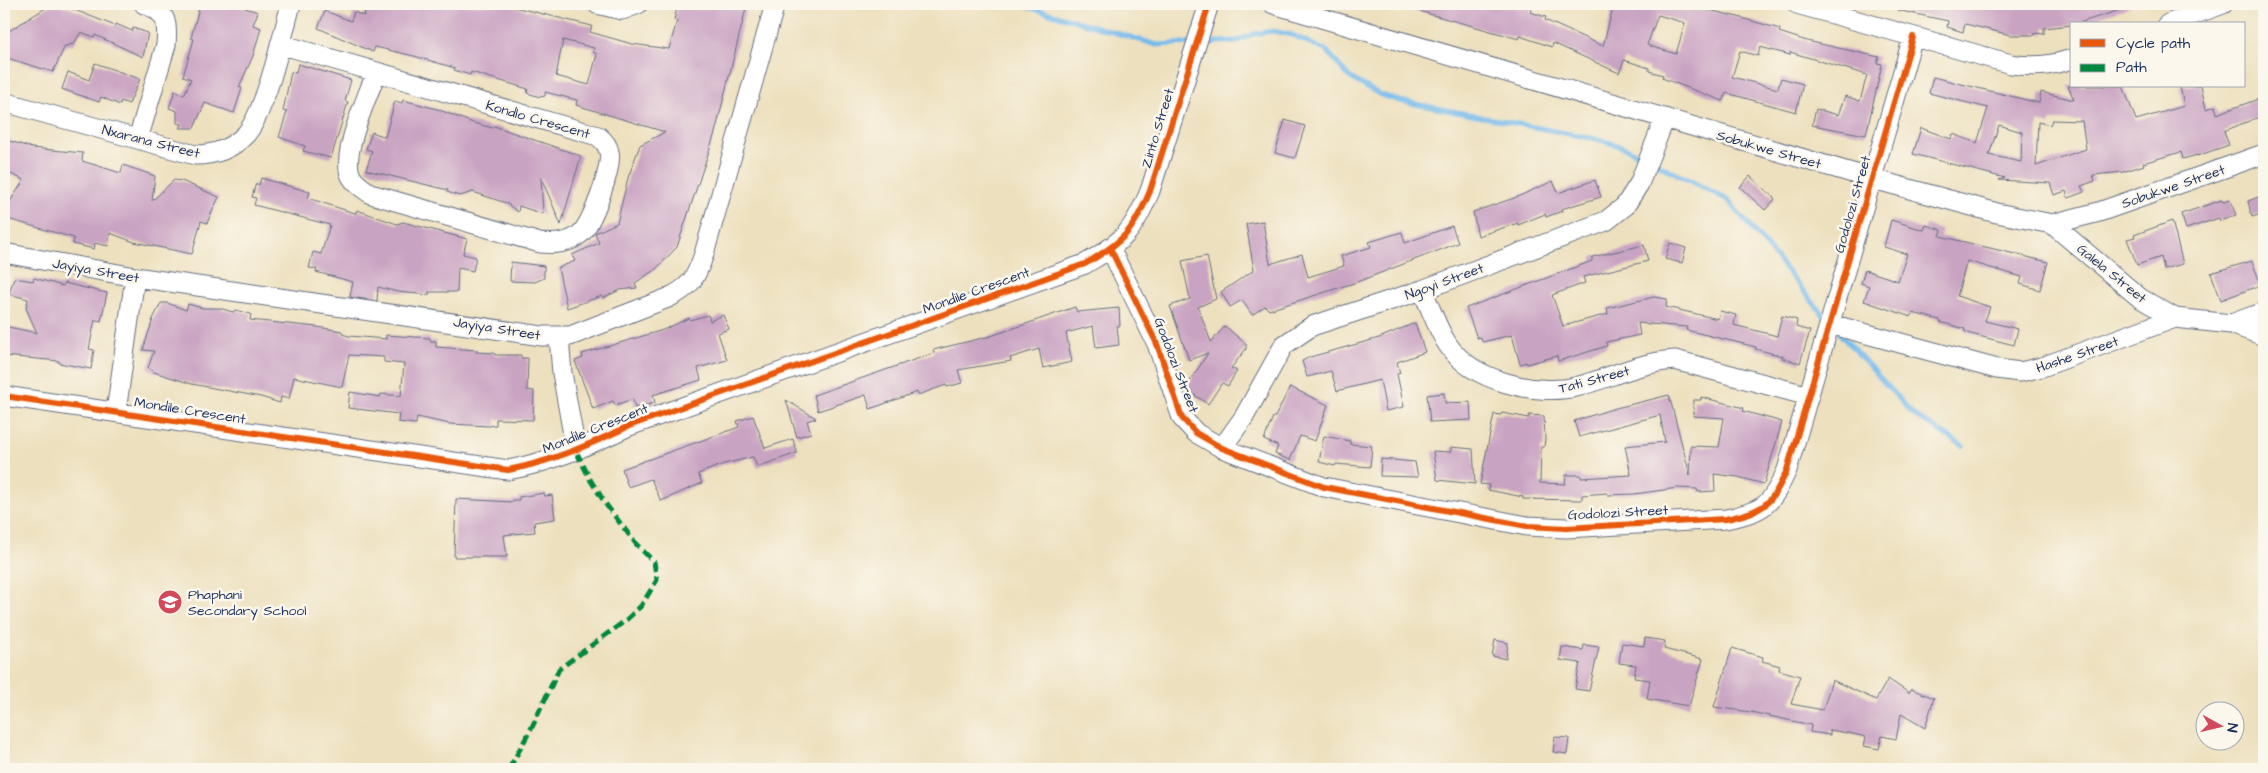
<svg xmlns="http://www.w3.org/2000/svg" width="2268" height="773" font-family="'Architects Daughter',sans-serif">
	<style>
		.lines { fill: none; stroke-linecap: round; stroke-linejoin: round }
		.stream { stroke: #74baeb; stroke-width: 5 }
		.building { fill: #c9a3c2; fill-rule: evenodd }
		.street-casing { stroke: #646d80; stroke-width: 21 }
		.street { stroke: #fff; stroke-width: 19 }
		.quiet { stroke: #00873e; stroke-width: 5; stroke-dasharray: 10 5; stroke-linecap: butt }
		.cycleway-casing { stroke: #fbf7ec; stroke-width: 9 }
		.cycleway { stroke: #e8590c; stroke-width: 6 }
		.labels { text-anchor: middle; stroke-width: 5; stroke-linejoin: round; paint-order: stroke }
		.street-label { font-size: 14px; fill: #1b2f5e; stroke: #fbf7ec }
		.poi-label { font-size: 14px; fill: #1b2f5e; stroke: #fbf7ec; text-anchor: start }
	</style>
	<rect width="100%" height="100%" fill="#fbf7ec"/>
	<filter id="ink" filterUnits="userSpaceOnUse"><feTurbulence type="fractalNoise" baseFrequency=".02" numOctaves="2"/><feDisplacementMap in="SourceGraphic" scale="10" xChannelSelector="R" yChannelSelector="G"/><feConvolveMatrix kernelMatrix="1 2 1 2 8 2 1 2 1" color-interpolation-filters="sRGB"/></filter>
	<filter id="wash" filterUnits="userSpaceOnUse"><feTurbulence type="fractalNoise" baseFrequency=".0096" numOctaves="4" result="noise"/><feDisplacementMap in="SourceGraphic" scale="20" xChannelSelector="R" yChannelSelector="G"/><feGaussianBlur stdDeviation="1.12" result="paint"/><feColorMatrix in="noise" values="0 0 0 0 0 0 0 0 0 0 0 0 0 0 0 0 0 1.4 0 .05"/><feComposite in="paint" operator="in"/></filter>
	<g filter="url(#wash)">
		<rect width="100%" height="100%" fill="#ede0be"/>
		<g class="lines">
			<path class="stream" d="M1019,4L1157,45L1192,43
				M1201,43L1237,41L1254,34L1273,31L1292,35L1327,51L1348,76L1357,82L1381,95L1400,101L1601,140L1626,148L1728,200L1826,318
				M1840,334L1914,415L1963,446"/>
		</g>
		<g id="blocks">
			<path class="building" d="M52,4L70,8L115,26L116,24L132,31L133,28L148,33L143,57L95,35L94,37L81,32L74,44L65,46L53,72L4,57V34Z
				M200,4H247L245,8L258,12L253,25L261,28L253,56L239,87L242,88L234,113L205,103L194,128H180L182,124L177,123V111L169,108L175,91L184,95L191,79L183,76L194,39L191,38Z
				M370,4L506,5L592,26L590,32L632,44L669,49L677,21L674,20L678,4H747L715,133L677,247L656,269L635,283L637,288L620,290L603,298L602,296L567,308L558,268L575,261L572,255L599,243L595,233L617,223L628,178L640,145L665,132L576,105L577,100L545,92V96L540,97L527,93L528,89L471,72L470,75L454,70L455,68L414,56L375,47L373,52L318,28L325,11L351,21L354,12L364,16L365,11L369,12ZM563,40L594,48L593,52L597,54L589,85L556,76Z
				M1409,4H1532L1530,12L1546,17L1545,20L1603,46L1614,4H1678L1677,7L1705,9L1738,17L1780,29L1779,32L1807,41L1879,57L1877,63L1882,64L1866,135L1812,125L1816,109L1838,115L1845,96L1860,101L1867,75L1790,52V55L1760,47L1758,56L1740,51L1732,77L1778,89L1781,78L1803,84L1796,112L1726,93L1723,101L1662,78L1663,75L1649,71V68L1624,60L1619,73L1553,43L1552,47L1520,36L1519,39L1408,8ZM1658,15L1685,23L1676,54L1647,45Z
				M1897,4H2130V7L2072,25L2044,28V34L2035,33V35H2011L1965,24L1963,32L1947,27L1948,21L1897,10Z
				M95,63L140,79L129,104L121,101L120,105L101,97L99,102L62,89L68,72L89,80Z
				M298,64L351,80L345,101L348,102L331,158L303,151L305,146L279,137L287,112L283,111L291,72L296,73Z
				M1933,77L2039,103L2041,92L2074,100L2068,86H2123L2136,120L2184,106L2180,86H2201L2206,109L2215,106L2217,114L2264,97V115L2224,131L2229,145L2197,156V155L2183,159L2181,152L2143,163L2144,165L2123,172L2093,175L2095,181L2081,186L2084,192L2068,198L2066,191L2054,195L2050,183L1999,180L2005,178L1913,154L1921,128L1951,139L1953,134L1977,143L1988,108L1929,93ZM2052,120L2082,121L2086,149L2036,166L2038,122L2050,125ZM1999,125L2022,132L2021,162L1989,155Z
				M403,100L437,109L473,123L493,128L494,126L581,156L561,225L541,177L543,214L519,206L518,212L506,203L473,192L460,196L447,192L448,190L366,170L372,151L366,149L372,132L385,137L395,101L402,103Z
				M1285,120L1305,126L1295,158L1275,153Z
				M10,141L32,148L83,153L82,161L121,173L123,165L155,176L152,201L174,180L182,181L219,197L207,223L201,221L192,254L134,242L110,233L108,246L95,243L94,249L73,244L74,238L4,218V201L9,203L24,180L4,171V157Z
				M1750,176L1775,199L1765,210L1740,187Z
				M261,178L310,192L308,198L351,212L356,213L357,210L397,224L403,222L467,239L463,254L476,257L473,271L458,268L457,292H429V295L398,292L378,287L377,301L350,297L353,282L316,272L317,269L309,268L313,252L321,254L330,225L254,205L256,198L252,197L256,183L259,185Z
				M1595,180L1601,197L1561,209L1562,211L1546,217L1545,214L1518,225V223L1478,236L1473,212L1517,197L1553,181L1558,193Z
				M2264,195V213L2252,217L2248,201Z
				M2222,200L2223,202L2230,200L2236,215L2220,221L2219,218L2186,229L2181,214Z
				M1891,220L1924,230L1926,225L1942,230L1940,236L2048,262L2040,290L2020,284L2022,277L1967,261L1957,296L1990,307L1985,321L2018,329L2014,345L1971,334L1964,331L1965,329L1940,322V320L1913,313L1911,317L1864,301L1869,286L1861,283L1865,270L1898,281L1907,254L1884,247Z
				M1263,221L1270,264L1302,254L1308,277L1344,266L1341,256L1371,247L1369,242L1402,232L1405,243L1452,226L1458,243L1357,282L1269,310L1265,306L1252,315L1242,300L1230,307L1221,292L1254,270L1246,224Z
				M2172,221L2183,264L2164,269L2161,257L2137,265L2127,239L2135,237L2134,235Z
				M1670,243L1686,248L1682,263L1665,259Z
				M1644,245L1648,261L1583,277L1585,283L1552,295L1563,326L1608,314L1607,308L1654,297L1667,299L1666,307L1718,319L1720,311L1736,315L1734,325L1777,336L1782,316L1797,320L1796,327L1810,331L1800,363L1782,358L1783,356L1755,349L1756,347L1686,330L1687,327L1638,323L1640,335L1606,342L1607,346L1565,359L1558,361L1557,356L1527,364L1526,362L1520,364L1512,335L1482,342L1481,337L1477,338L1466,308L1592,261V257Z
				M1207,256L1216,299L1198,307L1211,342L1225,326L1246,344V349L1231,368L1237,371L1228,386L1222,383L1208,404L1185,389L1208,353L1189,360L1170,306L1190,299L1182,261Z
				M2252,261L2261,285L2221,300L2211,273Z
				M511,262L544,266V278L535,282L510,281Z
				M14,278L33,281L34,278L63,286L64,283L107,293L101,321L95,320L89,349L94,350L91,369L59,363V361L4,356V326L37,333L26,308L28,299L9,294Z
				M161,303H167L186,310L188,304L203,308H219L233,312L236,310L251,314L250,320L317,327L342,331V334L349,336L386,339V335L430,338V341H436V347L477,350L476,352L494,353L495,355H521V358H528L527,390L534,391L533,420L496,419V425L488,426L450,424L417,417L416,424L398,422L399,414L348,408L350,392L380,397L381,394L401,396L404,364L384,362V357L349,355L342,387L294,377L289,399L281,397L280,403L261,397L192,384L154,372L148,368L154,351L143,350L153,319Z
				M1075,307L1077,312L1119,308L1120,326H1117L1119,345L1096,348L1093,326L1066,333L1072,362L1043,368L1039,349L1010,358L1011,361L958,370L962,383L947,387L946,385L918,395L917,392L870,409L866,395L818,411L814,395L934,353L933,350L991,336Z
				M708,315L710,321L723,315L729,329L718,333L727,360L698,368L701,380L653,395L655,403L635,408L633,399L615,405L613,401L593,409L575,361L583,358L582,354L663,330L689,318L690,320Z
				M1415,323L1425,352L1397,362L1400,373L1397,374L1404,407L1386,411L1380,380L1337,391L1331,371L1307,377L1302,361L1310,357L1379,338Z
				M1290,387L1328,405L1315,441L1300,436L1290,460L1275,454L1278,446L1264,440L1273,417H1275Z
				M1444,393L1445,403L1470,402L1471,420L1430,422L1427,395Z
				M1669,395L1690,475L1691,446L1719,447L1724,418L1693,416L1694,400H1701V397L1744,408L1743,411L1782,422L1764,484L1738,477L1714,474L1715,491L1698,492L1697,489L1678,488L1634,494L1608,495L1607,493L1582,495V500L1523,499V497L1488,490L1489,485L1480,484L1494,414L1501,415L1502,413L1529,418V415L1544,416L1545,439L1544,447H1541L1540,483L1565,484L1566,475H1581V478L1631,475L1625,446L1665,442L1660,415L1579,437L1574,421L1612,409Z
				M786,400L816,418L807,421L811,433L797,437Z
				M753,416L765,448L793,439L797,453L757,467L753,457L724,464L698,474L702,483L661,501L651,479L628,487L622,469L739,427L737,421Z
				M1324,436L1350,441V444L1372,446L1370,467L1336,464L1335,466L1319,462Z
				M1451,447L1473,449L1475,484L1437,480L1433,451L1451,452Z
				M1381,459L1415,462L1418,477L1380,476Z
				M544,493L545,496L552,495L555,519L534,522L535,532L504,535L507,557H454L456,499L513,502V500H519V497Z
				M1645,638L1665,641L1664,649L1703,659L1689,706L1647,699L1650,680L1634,678L1636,665L1619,663L1622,643L1644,646Z
				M1495,640L1508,643L1506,659L1492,656Z
				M1584,645L1599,647L1589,691L1575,689L1580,663L1560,660L1562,647L1583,650Z
				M1732,648L1763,657L1762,661L1780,666L1779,670L1800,676L1791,704L1823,710L1832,680L1876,700L1888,679L1909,693L1911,689L1934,698L1925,728L1901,714L1896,739L1882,736L1879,749L1864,746L1866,737L1853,734L1830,730V735L1810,732L1811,725L1751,712L1714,707Z
				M1555,737L1569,738L1567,754L1553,752Z"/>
		</g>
	</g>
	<g filter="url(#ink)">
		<use href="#blocks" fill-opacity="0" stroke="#646d80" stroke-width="1"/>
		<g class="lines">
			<defs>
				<path id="street" d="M597,4L622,10L638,4
					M1273,4L1873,179L1997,213L2052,224L2099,212L2264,154
					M1797,4L2011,64C2033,68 2051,66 2072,59
					M2168,24L2223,4
					M280,44L598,136C603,140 608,145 609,152C613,166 592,225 580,234C569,244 554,244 540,243L371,194C364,189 355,184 351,176C340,155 368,96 376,73
					M4,102L195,155C215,155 232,149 246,134C265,113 283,34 291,4
					M138,139L166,45C168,22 167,12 144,4
					M2052,224L2140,298L2175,318
					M1111,250L1157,344L1182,418L1196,433L1222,448L1324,487L1527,526L1566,528L1726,519C1765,511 1771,505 1787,470L1913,37
					M4,253L135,277L542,336H570L668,298C691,287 696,278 704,254L775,4
					M1422,290C1431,308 1437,329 1448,345C1472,381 1536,396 1576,387C1609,378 1641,362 1675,360L1809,396
					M1830,324L1997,369L2020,372L2042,367L2175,318L2231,324L2264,312
					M2231,324L2264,336
					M559,337L562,373L576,451
					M4,396L508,470C551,462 589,445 629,426L1085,264C1123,242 1133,232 1150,191L1209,4
					M116,412L135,277
					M1222,448L1244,417L1284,345L1312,326L1422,290L1606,221L1625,206L1639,184L1665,118"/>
			</defs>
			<use href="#street" class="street-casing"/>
			<use href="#street" class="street"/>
			<path class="quiet" d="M509,769L533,725L559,669L625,621L641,606L657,580L654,562L637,545L607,506L591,481L576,451"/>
			<defs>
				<path id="cycleway" d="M1111,250L1157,344L1182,418L1196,433L1222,448L1324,487L1527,526L1566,528L1726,519C1765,511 1771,505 1787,470L1913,37
					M4,396L508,470C551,462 589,445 629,426L1085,264C1123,242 1133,232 1150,191L1209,4"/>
			</defs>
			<use href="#cycleway" class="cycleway-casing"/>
			<use href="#cycleway" class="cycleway"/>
		</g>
	</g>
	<defs>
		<symbol id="school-disc" viewBox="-11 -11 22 22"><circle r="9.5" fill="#d1495b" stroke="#fbf7ec"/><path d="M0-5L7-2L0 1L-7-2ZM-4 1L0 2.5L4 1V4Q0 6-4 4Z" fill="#fff"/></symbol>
	</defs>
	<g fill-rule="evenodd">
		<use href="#school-disc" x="156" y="588" width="28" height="28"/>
	</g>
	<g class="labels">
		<g class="street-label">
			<text transform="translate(538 119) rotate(16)" y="5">Kondlo Crescent</text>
			<text transform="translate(1157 128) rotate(-73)" y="5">Zinto Street</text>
			<text transform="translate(151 141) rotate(14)" y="5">Nxarana Street</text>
			<text transform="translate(1769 149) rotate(16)" y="5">Sobukwe Street</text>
			<text transform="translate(2173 186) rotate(-19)" y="5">Sobukwe Street</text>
			<text transform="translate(1852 204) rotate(-74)" y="5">Godolozi Street</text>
			<text transform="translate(96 270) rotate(10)" y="5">Jayiya Street</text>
			<text transform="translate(2112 273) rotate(39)" y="5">Galela Street</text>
			<text transform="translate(1444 281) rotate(-20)" y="5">Ngoyi Street</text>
			<text transform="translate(976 290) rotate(-20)" y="5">Mondile Crescent</text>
			<text transform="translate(497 328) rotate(9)" y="5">Jayiya Street</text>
			<text transform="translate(2077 354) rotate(-19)" y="5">Hashe Street</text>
			<text transform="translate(1177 365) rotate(69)" y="5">Godolozi Street</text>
			<text transform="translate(1594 379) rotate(-15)" y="5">Tati Street</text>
			<text transform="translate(190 410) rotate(9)" y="5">Mondile Crescent</text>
			<text transform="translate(595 428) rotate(-22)" y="5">Mondile Crescent</text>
			<text transform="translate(1618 512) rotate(-3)" y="5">Godolozi Street</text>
		</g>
		<g class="poi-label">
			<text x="188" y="599">Phaphani<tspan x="188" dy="16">Secondary School</tspan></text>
		</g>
	</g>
	<rect width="2268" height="773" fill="none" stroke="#fbf7ec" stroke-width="20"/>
	<rect x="2070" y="22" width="175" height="65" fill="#fbf7ec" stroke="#a1a7b3"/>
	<rect x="2080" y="39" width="25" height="8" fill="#e8590c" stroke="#a1a7b3"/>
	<text x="2116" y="48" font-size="15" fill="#1b2f5e">Cycle path</text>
	<rect x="2080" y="64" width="25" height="8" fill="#00873e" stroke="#a1a7b3"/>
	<text x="2116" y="72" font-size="15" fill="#1b2f5e">Path</text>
	<g transform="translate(2220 726) rotate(98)"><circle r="24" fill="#fbf7ec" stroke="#a1a7b3"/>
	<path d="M0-4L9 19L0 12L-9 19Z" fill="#d1495b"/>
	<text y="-8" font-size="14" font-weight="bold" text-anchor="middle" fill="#1b2f5e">N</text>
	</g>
</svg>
